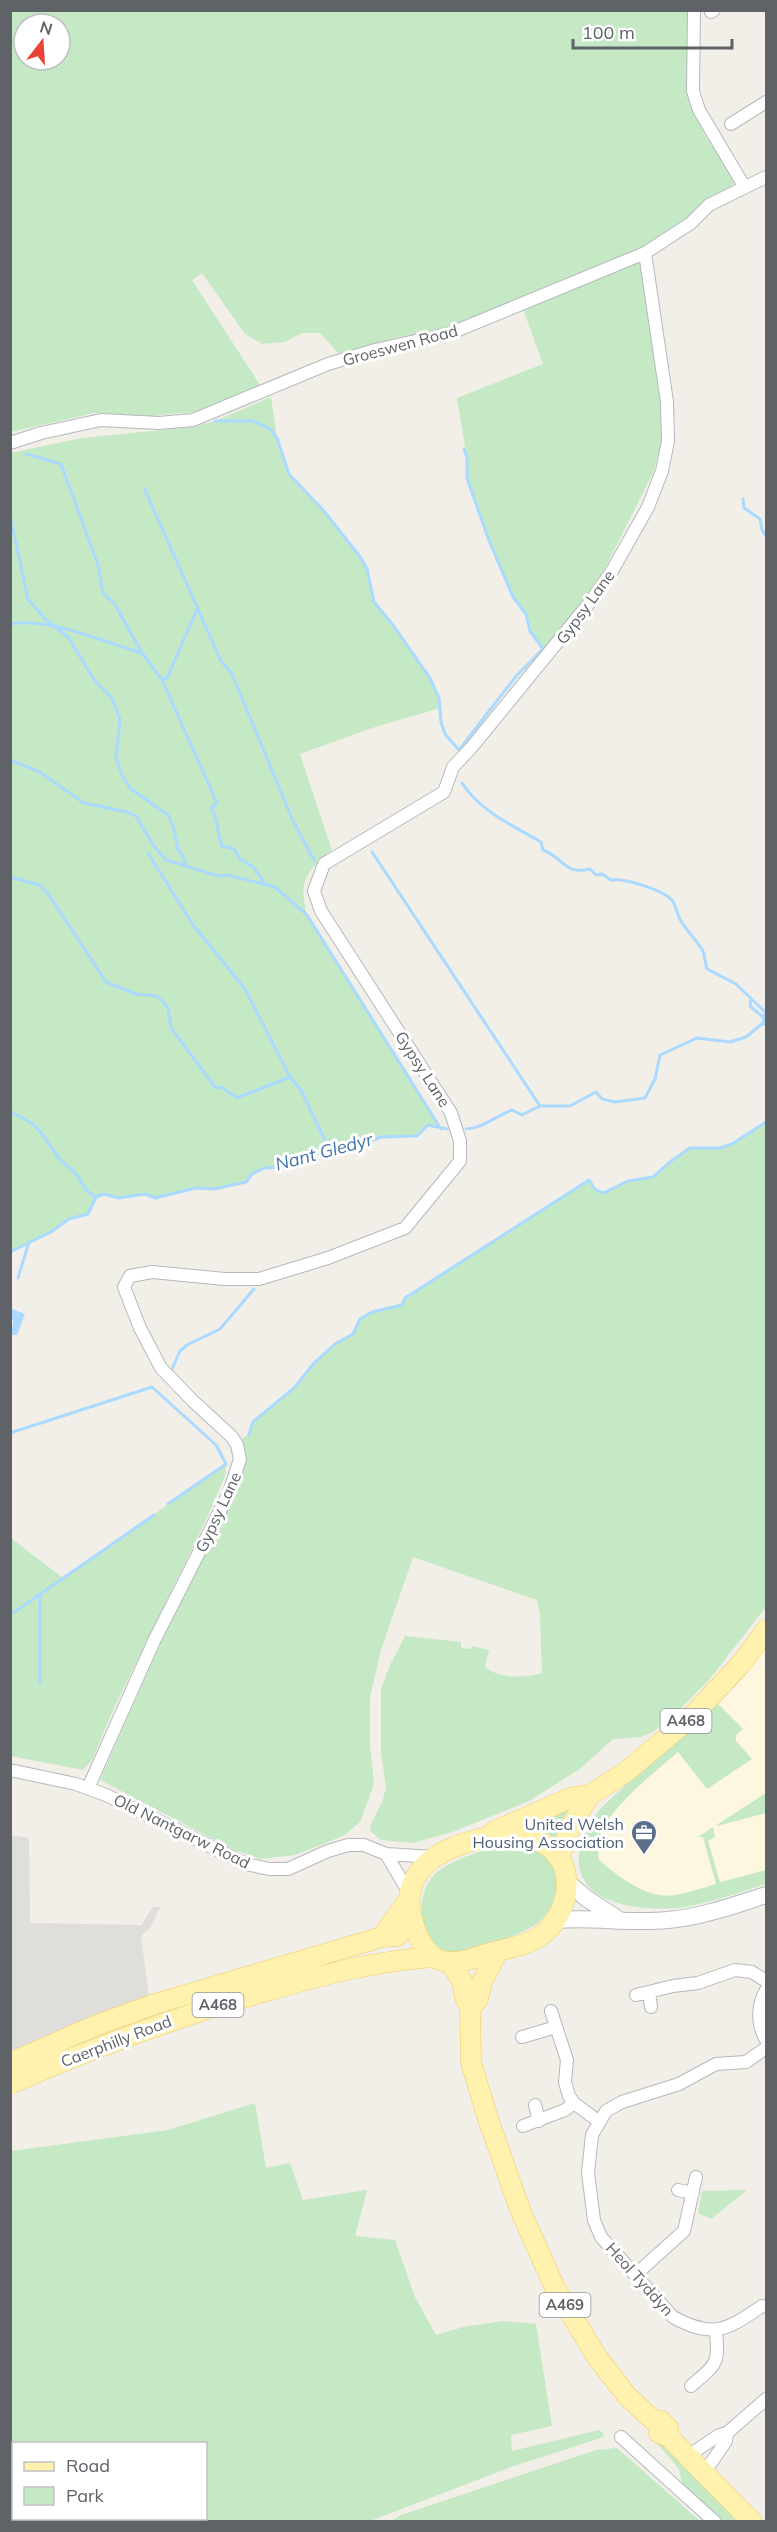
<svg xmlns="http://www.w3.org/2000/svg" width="777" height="2532" font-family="Mulish,sans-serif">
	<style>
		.commercial { fill: #fef7e0 }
		.industrial { fill: #e0deda }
		.green { fill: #c5e8c5; fill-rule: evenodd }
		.water { fill: #aadaff }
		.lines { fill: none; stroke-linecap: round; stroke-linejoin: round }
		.stream { stroke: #aadaff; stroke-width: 3 }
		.street-casing { stroke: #b5b8bc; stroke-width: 14 }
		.secondary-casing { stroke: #b6babf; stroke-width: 18 }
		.primary-casing { stroke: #f2c960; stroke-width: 21 }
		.street { stroke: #fff; stroke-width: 12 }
		.secondary { stroke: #fff; stroke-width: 16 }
		.primary { stroke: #fff2af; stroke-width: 20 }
		.labels { text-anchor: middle; stroke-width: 6; stroke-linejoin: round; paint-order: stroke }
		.shield { fill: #fff; stroke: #8f9295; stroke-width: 1.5 }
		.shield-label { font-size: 15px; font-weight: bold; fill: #5f6368 }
		.street-label { font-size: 16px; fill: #5f6368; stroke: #fff }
		.service-label { font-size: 16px; fill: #4e5e75; stroke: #fff; text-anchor: end }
		.water-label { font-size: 18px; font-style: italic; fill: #4174aa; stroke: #fff }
	</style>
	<rect width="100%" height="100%" fill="#f1efe8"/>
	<path class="commercial" d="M766,1645V1884L735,1894L621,1902L583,1843L599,1820L709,1714L738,1684Z"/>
	<path class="industrial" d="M10,1835L29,1838L30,1923L141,1925L153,1907H160L150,1928L141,1936L149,1996L88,2018L11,2053Z"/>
	<path class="green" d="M10,11H689L692,106L707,139L729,166L734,183L731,188L696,208L689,220L636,251L459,325L395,338L340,355L320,333H302L285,342L262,344L245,334L202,273L192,280L260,385L203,411L140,417L94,413L11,432ZM24,24H60V60H24Z
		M639,262L644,278L662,401V442L653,473L600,578L579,607L543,649L530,631L526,614L513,597L479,513L467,478V458L457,398L543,364L523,309Z
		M271,397L277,438L289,474L298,486L324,511L361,558L367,569L374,602L393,625L430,678L439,698L440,708L372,728L300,754L332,850C306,872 298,881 307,915L441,1129L428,1125L417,1136L381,1137L345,1151L311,1154L285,1167L264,1168L252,1174L246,1182L214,1189L196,1188L155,1198L145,1194L118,1198L104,1194L96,1197L88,1214L69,1219L51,1232L11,1252L10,453L82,438L192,427L215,421Z
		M766,1122V1607L708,1681L677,1712L654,1731L641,1737L613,1739L581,1768L529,1801L452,1832L413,1843L381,1840L370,1831L371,1824L383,1800L386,1787L381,1753V1689L390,1665L405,1636L461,1642V1648L471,1649L472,1646L489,1650L485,1667C499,1679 525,1678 542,1673L540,1615L537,1600L413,1557L381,1650L370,1697V1746L374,1784L360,1822L343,1836L295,1855L260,1859L232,1849L100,1780L160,1644L237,1489L245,1462L242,1439L249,1434L253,1422L295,1387L314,1363L335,1344L353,1334L360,1319L372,1312L402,1305L405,1298L589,1180L595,1189L603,1192L628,1181L653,1177L671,1161L690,1148H720L732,1144Z
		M226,1464L225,1476L206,1520L114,1708L92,1760L83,1770L11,1756V1538L63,1578Z
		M715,1701L743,1729L736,1735V1741L752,1759L707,1789L678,1752C655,1772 614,1804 601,1832C597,1841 598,1851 599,1860C618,1876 647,1900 675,1895C688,1893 702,1888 716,1884L703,1837H698L713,1827L715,1837L708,1841L720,1882L766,1870V1884C740,1892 706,1905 678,1908C606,1914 544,1884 601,1808Z
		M766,1793V1813L717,1826L718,1824Z
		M574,1803L555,1838L531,1824Z
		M510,1843C518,1845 530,1844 537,1848C564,1864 561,1904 538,1923C527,1932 481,1949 466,1952C423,1962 409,1901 434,1875C448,1860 490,1848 510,1843Z
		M255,2103L266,2168L290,2163L303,2200L367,2190L355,2236L395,2240L415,2297L436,2335L463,2327L502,2321L536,2324L552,2426L511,2435L512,2451L599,2430L603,2433L604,2437L514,2466L370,2521H11V2151L168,2130ZM14,2444H206V2518H14Z
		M747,2190L711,2219L698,2213L702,2191Z
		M656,2436L740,2521H723L682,2484L679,2469L656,2442Z
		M617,2448L700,2521H391L401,2515L596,2450Z"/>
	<path class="water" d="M10,1308L25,1314L17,1335H11L13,1322Z"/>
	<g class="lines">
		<path class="stream" d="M215,421H253L270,429L277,438L289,474L324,511L361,558L367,569L374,602L393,625L430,678L439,698L441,722L445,734L459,750L517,675L543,649L530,631L526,614L513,597L488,538L467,478V458L464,449
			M26,454L61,464L98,565L103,593L114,603L142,653L162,680L217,803L211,808C220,821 216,833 222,846L234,849L239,858L254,868L264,882
			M144,488L221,661L232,674L293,821L314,860
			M743,499L744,508L760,519L762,530L766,536
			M10,515L28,599L45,619L69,638L94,680L112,698L120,720L116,757L122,775L130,788L168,815L174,829L178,850L182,854L185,864
			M10,624C50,617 103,642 142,653
			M162,680L167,678L198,607
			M10,760L38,771L84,803L127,812L136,816L153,845L166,860L218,876L227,875L275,887L307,915L441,1129
			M462,783C481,812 512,825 541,842L543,850C564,858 564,875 590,869L596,875L602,874L611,880C624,878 661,889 672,900C676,905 677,915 681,921C687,932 697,940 703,951C705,957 705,963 707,969L736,984L765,1012L763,1023
			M372,852L540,1106
			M148,853L193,925L245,989L290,1077L301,1090L328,1147L327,1152
			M10,877L40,885L49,895L106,982L136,994L157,996L163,1001L168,1008L171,1028L215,1087L223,1088L237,1098L290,1077
			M751,1000L750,1006L764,1018
			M10,1112C42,1126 39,1131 58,1157C62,1163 70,1167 75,1173C85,1184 81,1189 96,1197
			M466,1129C483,1128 496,1116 512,1110L522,1115L540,1106H570L596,1092L602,1099L615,1102L645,1098L655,1079L660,1055L697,1038L730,1042L746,1037L763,1023L766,1025
			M10,1252L51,1232L69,1219L88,1214L96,1197L104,1194L118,1198L145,1194L155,1198L196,1188L214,1189L246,1182L252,1174L264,1168L285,1167L311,1154L345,1151L381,1137L417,1136L428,1125L447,1129
			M18,1278L29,1242
			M172,1369L180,1351L187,1345L220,1329L254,1289
			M10,1433L152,1387L216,1445L226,1464L168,1504
			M249,1434L253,1422L295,1387L314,1363L335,1344L353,1334L360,1319L372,1312L402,1305L405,1298L589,1180L595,1189L603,1193L628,1181L653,1177L671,1161L690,1148H720L732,1144L766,1122
			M40,1596V1683
			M13,1613L154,1515"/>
		<defs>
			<path id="street" d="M694,10L693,91L699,110L744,186
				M711,12L714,10
				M731,124L766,102
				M10,443L41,433L101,420L159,423L193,420L328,364L375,350L451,333L645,253L691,223L709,205L766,177
				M10,1770L76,1784L106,1795L246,1864L269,1869H288L328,1851L348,1845H364L386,1854L435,1857
				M88,1788L154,1641L229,1493L240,1459L237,1445L232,1437L193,1401L161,1368L140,1328L124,1287L130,1276L152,1272L225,1279H259L328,1258L405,1228L460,1161V1141L451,1113L321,911L314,891L324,864L444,792L453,767L471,748L591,601L612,571L648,507L662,471L668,441L667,402L645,253
				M386,1854L408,1891
				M766,1990C757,2005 757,2025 766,2040
				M649,1992L651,2007
				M636,1995L673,1986L698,1983L735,1970L752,1972L766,1981
				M551,2011L567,2060L565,2082L569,2096L574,2103L598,2121
				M522,2037L556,2027
				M535,2105L539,2121
				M523,2126L565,2110L574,2103
				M678,2190L693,2193
				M635,2275L684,2231L696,2177
				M762,2306C727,2330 713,2339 673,2317L601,2237L594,2220L588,2173L592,2135L606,2111L622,2102L679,2084L716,2064L746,2062L766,2048
				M691,2386C717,2363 719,2366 716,2330
				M621,2437L715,2522
				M688,2456L719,2435L727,2433L766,2399
				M704,2473L726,2441L727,2433"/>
			<path id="secondary" d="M566,1881L586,1898L618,1919
				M557,1920C595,1917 631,1924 668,1920C702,1917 735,1905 766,1895"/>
			<path id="primary" d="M493,1832L570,1798L590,1795L626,1772L690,1718L740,1665L766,1630
				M511,1834C525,1836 537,1839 549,1847C578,1869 568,1915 542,1935C528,1946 503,1949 486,1954C472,1959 452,1966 437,1959C424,1953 417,1935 413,1922C393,1859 462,1839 511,1834Z
				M557,1856L563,1848L571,1825L590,1795
				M382,1937L408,1900
				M450,1962L462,1981L465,1997L470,2008L471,2062L488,2119L521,2212L555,2288L597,2357L627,2396L653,2420L661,2421L668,2428L669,2437
				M470,2008L478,1999L482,1982L498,1951
				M10,2063L94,2026L155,2004L382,1937L397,1936L412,1918
				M10,2084C92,2048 174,2018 260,1993C318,1976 373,1961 434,1957
				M659,2433L669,2437L752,2522"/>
		</defs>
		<use href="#street" class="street-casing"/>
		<use href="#secondary" class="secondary-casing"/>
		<use href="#primary" class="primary-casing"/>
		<use href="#street" class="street"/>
		<use href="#secondary" class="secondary"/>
		<use href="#primary" class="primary"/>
	</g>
	<defs>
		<symbol id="office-pin" viewBox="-11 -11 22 30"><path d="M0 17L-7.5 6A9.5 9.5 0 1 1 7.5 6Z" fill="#5c6f8a" stroke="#fff"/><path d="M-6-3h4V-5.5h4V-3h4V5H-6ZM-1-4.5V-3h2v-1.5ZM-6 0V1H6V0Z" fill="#fff"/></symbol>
	</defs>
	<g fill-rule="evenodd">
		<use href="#office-pin" x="629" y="1818" width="30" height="40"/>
	</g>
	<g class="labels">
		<g class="shield">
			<rect x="660.5" y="1709" width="51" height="24" rx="4.5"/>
			<rect x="192.5" y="1993" width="51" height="24" rx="4.5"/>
			<rect x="539.5" y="2293" width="51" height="24" rx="4.5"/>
		</g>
		<g class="shield-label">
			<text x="686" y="1726">A468</text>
			<text x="218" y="2010">A468</text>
			<text x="565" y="2310">A469</text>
		</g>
		<g class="street-label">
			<text transform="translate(400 345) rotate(-15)" y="6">Groeswen Road</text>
			<text transform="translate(585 607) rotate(-54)" y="6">Gypsy Lane</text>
			<text transform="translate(423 1069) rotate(57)" y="6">Gypsy Lane</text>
			<text transform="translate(218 1512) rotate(-65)" y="6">Gypsy Lane</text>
			<text transform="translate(182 1831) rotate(26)" y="6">Old Nantgarw Road</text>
			<text transform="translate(116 2041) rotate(-21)" y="6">Caerphilly Road</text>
			<text transform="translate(640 2279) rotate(48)" y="6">Heol Tyddyn</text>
		</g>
		<g class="service-label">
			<text x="624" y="1830">United Welsh<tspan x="624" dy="18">Housing Association</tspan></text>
		</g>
		<g class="water-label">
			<text transform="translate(324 1152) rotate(-15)" y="6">Nant Gledyr</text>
		</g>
	</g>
	<rect width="777" height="2532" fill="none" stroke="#5f6368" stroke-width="24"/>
	<rect x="12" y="2442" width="195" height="78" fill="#ffffff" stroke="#bfc1c3" stroke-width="1.5"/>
	<rect x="24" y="2462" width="30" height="9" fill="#fff2af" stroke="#bfc1c3" stroke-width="1.5"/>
	<text x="66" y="2472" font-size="18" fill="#5f6368">Road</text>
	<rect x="24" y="2487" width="30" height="18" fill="#c5e8c5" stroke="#bfc1c3" stroke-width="1.5"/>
	<text x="66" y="2502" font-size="18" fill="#5f6368">Park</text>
	<g transform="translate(42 42) rotate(17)"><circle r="28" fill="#ffffff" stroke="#bfc1c3" stroke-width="1.5"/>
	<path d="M0-4.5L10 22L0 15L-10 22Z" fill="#ea4335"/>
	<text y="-9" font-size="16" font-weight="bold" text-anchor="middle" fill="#5f6368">N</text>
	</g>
	<path d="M573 39v9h159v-9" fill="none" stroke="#5f6368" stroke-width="3"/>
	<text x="582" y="39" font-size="18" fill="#5f6368" stroke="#ffffff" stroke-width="4.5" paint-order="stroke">100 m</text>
</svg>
